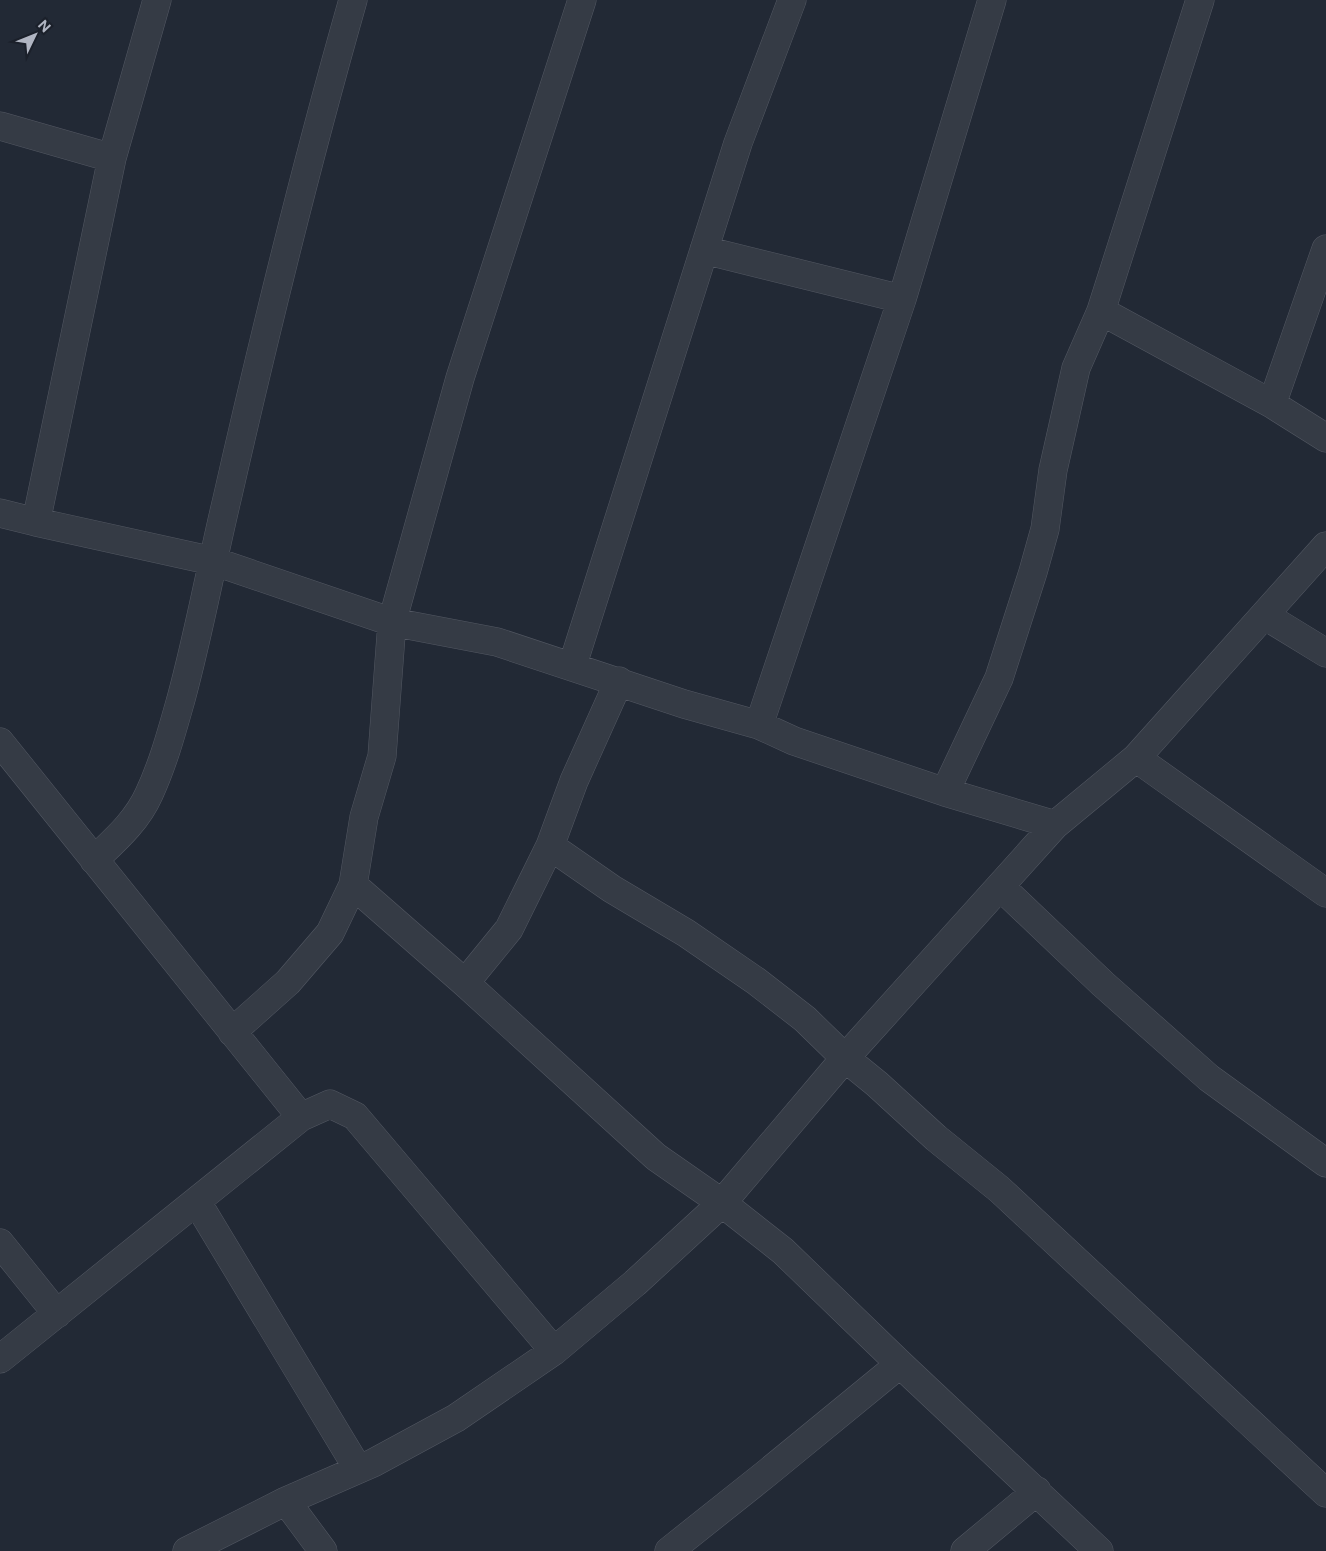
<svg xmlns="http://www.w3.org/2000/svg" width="1326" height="1551" font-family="'Public Sans',sans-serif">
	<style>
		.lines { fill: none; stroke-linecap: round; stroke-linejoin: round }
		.minor-casing { stroke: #535863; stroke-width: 29 }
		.minor { stroke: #353b45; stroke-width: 28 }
	</style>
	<rect width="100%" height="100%" fill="#222935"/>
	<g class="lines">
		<defs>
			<path id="minor" d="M0,126L112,158
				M704,250L902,299
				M1101,311L1272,404L1326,438
				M1272,404L1326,249
				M0,513L36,522L213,561L392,622L497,642L684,704L759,725L794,741L945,792L1055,825
				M36,522L112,158L157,0
				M1264,615L1326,653
				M572,667L738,143L792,0
				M759,725L902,299L992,0
				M0,742L301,1117
				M1136,758L1326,893
				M945,792L999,678L1033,572L1045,529L1053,470L1076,368L1101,311L1200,0
				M550,846L612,889L686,933L756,981L805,1019L845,1058L877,1084L936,1138L999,1189L1326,1493
				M94,860C115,840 137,821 149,794C163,764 172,731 181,699C199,633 211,566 227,499C265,332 306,165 353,0
				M353,885L465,983L656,1157L722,1203L783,1251L900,1364L1099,1551
				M1001,887L1103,984L1209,1078L1326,1163
				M465,983L509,929L550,846L574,781L619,681
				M232,1032L288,982L330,933L353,885L364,817L382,756L392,622L460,378L582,0
				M197,1202L358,1469
				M0,1243L57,1314
				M0,1359L301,1117L330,1104L355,1116L554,1351
				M286,1501L323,1551
				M187,1551L286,1501L373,1463L456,1418L554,1351L635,1283L722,1203L845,1058L1055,825L1136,758L1326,546
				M669,1551L767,1473L900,1364
				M965,1551L1037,1491"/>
		</defs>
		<use href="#minor" class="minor-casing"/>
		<use href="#minor" class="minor"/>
	</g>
	<g transform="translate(35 35) rotate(47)" stroke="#1b202a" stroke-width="4" paint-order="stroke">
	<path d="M0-4L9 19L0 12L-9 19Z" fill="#b0b5c2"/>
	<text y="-8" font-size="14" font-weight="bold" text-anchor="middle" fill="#b0b5c2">N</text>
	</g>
</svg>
